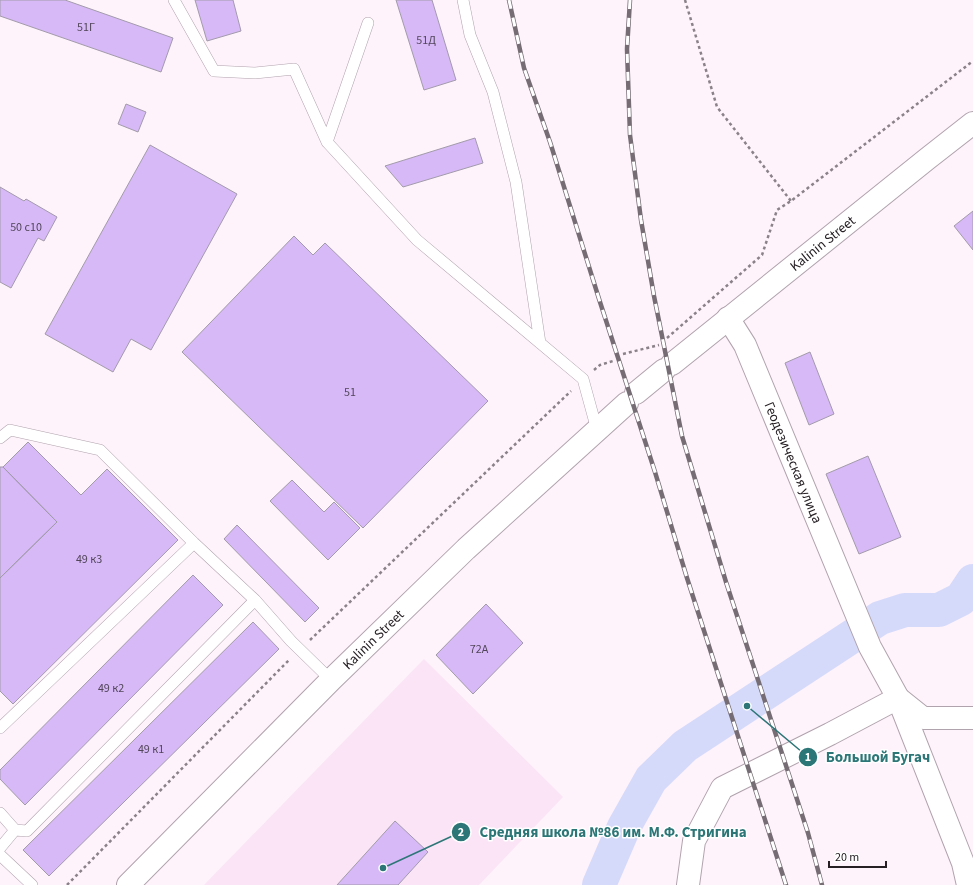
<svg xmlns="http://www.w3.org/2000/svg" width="973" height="885" font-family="'Source Sans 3',sans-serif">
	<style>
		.built { fill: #fae4f5 }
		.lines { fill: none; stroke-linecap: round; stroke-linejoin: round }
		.river { stroke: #d5dafb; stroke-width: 34 }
		.building { fill: #d7b9f8; stroke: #a29baa }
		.service-casing { stroke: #b1a3ad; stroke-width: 12 }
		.minor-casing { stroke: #b1a3ad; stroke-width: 24 }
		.primary-casing { stroke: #b1a3ad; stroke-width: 24 }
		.path { stroke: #8a8288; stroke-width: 2.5; stroke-dasharray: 3 3; stroke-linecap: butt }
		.service { stroke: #fff; stroke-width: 11 }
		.minor { stroke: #fff; stroke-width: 22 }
		.primary { stroke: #fff; stroke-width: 22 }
		.rail-casing { stroke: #756d73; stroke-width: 4.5 }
		.rail { stroke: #fff; stroke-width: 3; stroke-dasharray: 9; stroke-linecap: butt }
		.labels { text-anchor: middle; stroke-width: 3; stroke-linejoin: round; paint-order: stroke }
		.number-label { font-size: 12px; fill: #524659 }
		.street-label { font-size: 14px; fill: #262024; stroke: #fff }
		.leader { fill: none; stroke: #2d7677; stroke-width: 1.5 }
		.callout-dot { fill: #2d7677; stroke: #fff; stroke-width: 1.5 }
		.mark-label { font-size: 12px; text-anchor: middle; font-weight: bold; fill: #fff }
		.callout-label { font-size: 15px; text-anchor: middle; font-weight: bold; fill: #2d7677; stroke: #fff; stroke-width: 3; stroke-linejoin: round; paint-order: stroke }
	</style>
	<rect width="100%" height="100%" fill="#fef2fb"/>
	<path class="built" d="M424,659L563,797L479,885H204Z"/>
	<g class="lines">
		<path class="river" d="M599,885L624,827L651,779L685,746L880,618L905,610H939L961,599L973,581"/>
	</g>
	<path class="building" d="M0,0H65L173,38L161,72L0,16Z
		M195,0H233L241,31L207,41Z
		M396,0H432L456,80L424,90Z
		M126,104L146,112L138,132L118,124Z
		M475,138L483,163L403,187L385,166Z
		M150,145L237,194L151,350L131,339L113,372L45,334Z
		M0,187L24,201L26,199L57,217L44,241L38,238L11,288L0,282Z
		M973,211V250L954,226Z
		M294,236L313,255L325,243L488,401L363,528L182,352Z
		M810,352L834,414L809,425L785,363Z
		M28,442L81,495L107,469L178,540L13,704L0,691V578L57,522L3,467Z
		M868,456L901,537L859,554L826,474Z
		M0,467H3L57,522L0,578Z
		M292,480L324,512L334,502L360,528L328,560L270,501Z
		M237,525L319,608L305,622L224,539Z
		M193,575L223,605L25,805L0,779V770Z
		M486,604L523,643L473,694L436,655Z
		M253,622L279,649L49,876L23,850Z
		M395,821L428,852L398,885H337Z"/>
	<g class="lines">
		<defs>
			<path id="service" d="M174,0L214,71L255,73L294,69L327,142L417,240L583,379L597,430
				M463,0L470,35L493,92L516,182L540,343
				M327,142L368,23
				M0,438L10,430L100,450L194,543L255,600L291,641L331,680
				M0,728L194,543
				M0,813L15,830
				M0,848L15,830L27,831L255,600
				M0,855L32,885"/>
			<g id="minor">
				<path id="s1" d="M728,318L745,345L870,647L898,698L963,863L968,885"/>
				<path d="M688,885L694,841L722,788L830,734L898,698L923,718H973"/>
			</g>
			<g id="primary">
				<path id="s2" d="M672,364L927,159L973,123"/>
				<path d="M636,393L664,370"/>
				<path id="s3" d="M128,885L331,680L466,549L627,403"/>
			</g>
		</defs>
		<use href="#service" class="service-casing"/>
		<use href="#minor" class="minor-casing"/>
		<use href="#primary" class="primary-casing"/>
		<path class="path" d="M685,0L717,107L791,201
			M667,338L762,255L777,210L791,201L973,61
			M623,354L659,345
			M594,370L600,365L613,361
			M310,640L571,391
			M67,885L290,659"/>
		<use href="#service" class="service"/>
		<use href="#minor" class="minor"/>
		<use href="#primary" class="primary"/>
		<defs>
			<path id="rail" d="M509,0L524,68L550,142L600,302L655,472L687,578L786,885
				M630,0L627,49L630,135L641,220L654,296L682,436L726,582L808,833L822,885"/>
		</defs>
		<use href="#rail" class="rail-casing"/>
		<use href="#rail" class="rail"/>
	</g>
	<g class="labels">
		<g class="number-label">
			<text x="86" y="31">51Г</text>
			<text x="426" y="44">51Д</text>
			<text x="26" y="231">50 с10</text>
			<text x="350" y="396">51</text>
			<text x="89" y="563">49 к3</text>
			<text x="479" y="653">72А</text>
			<text x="111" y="692">49 к2</text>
			<text x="151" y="753">49 к1</text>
		</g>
		<g class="street-label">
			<text dy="5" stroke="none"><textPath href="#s2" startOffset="193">Kalinin Street</textPath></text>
			<text dy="5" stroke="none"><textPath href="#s1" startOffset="159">Геодезическая улица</textPath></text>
			<text dy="5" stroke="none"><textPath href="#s3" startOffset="347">Kalinin Street</textPath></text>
		</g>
	</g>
	<path class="leader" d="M747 706L808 757M383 868L461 832"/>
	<g class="callout-dot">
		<circle cx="747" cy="706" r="4"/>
		<circle cx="383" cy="868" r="4"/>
		<circle cx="808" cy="757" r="10"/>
		<circle cx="461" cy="832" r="10"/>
	</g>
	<g class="mark-label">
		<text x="808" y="761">1</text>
		<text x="461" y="836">2</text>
	</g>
	<g class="callout-label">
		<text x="878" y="762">Большой Бугач</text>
		<text x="613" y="837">Средняя школа №86 им. М.Ф. Стригина</text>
	</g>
	<path d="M829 861v6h57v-6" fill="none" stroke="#262024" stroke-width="2"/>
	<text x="835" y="861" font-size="12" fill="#262024" stroke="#ffffff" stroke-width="3" paint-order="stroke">20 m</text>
</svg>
